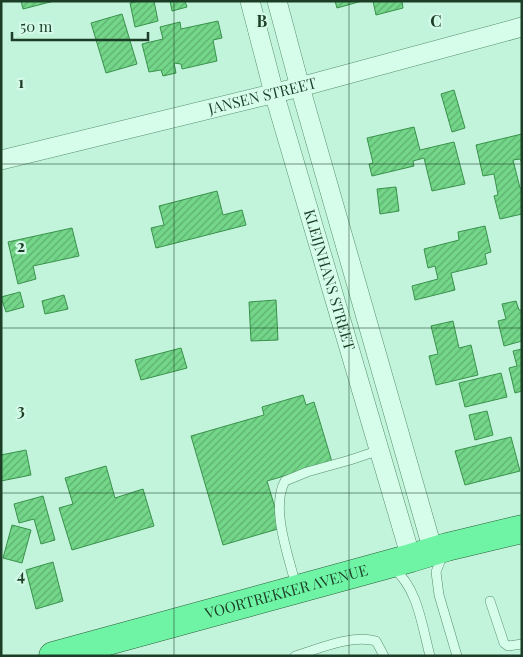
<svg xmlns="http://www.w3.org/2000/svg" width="523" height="657" font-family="'Playfair Display',serif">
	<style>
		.building { fill: url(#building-hatch); stroke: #39924b }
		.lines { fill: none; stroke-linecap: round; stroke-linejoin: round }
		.service-casing { stroke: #569069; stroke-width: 10 }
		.minor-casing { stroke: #569069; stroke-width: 20 }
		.trunk-casing { stroke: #2b5d38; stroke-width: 29 }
		.service { stroke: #d6fdea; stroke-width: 9 }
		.minor { stroke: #d6fdea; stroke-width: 19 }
		.trunk { stroke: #6ff4a6; stroke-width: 28 }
		.grid { fill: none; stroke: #1c3e26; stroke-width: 1; stroke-opacity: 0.55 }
		.labels { text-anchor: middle; stroke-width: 4.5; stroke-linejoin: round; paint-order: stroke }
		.street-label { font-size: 15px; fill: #1c3e26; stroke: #d3fae7 }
		.grid-label { font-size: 16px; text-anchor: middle; font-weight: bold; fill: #1c3e26; stroke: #d3fae7; stroke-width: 4.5; stroke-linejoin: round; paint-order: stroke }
	</style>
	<defs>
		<pattern id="building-hatch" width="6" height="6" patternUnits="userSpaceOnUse" patternTransform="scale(1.25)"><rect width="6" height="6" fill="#73d689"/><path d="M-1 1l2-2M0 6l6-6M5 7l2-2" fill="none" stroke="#5eaf70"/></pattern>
	</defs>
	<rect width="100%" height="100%" fill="#c2f3db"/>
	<path class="building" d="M21,1H54L23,9Z
		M140,1H154L158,21L135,27L130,3Z
		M170,1H185L187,7L172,11Z
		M335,1H362L337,8Z
		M373,1H402L403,8L376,15Z
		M122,14L137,64L106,73L91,23Z
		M218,21L222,38L213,40L217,61L182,69L181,64L174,63L176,73L163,76L161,70L149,72L142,44L163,39L160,27L180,22L181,29Z
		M454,90L465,128L452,132L441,94Z
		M414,127L420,150L454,142L465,184L432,191L424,158L413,161L414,166L372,176L369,164L373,163L367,138Z
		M522,134V163L520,159L513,160L520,188H522V214L500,219L494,196L498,195L494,174L483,176L476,145Z
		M396,187L399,211L380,214L377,189Z
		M217,191L223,215L242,210L246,225L156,248L151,228L164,225L159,206Z
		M485,226L491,252L485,254L487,264L451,273L455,290L415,300L412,286L438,279L435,266L428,268L424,249L459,240L458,232Z
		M72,228L79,256L33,266L36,279L18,284L8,242Z
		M20,292L24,307L6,312L1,297Z
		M64,295L68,309L45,314L42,301Z
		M276,300L278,340L251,341L249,302Z
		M516,301L519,310H522V341L504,346L498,321L506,319L502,304Z
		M453,321L459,348L471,345L478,375L436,385L429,356L438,354L431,326Z
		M181,348L187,368L141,380L135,360Z
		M522,349V391L515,393L509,368L517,366L513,351Z
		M501,373L507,397L465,407L459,383Z
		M303,395L306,405L314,402L332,462L267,481L281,528L223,545L191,436L264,415L262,407Z
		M487,411L493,435L475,440L469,415Z
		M511,437L520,471L465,485L455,451Z
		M26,450L31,475L1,481V455Z
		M106,466L115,498L143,489L154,526L72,550L59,508L73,504L65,478Z
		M43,496L55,540L41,544L34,519L19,523L14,504Z
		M12,525L31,530L22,563L3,558Z
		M53,562L63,601L36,609L26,570Z"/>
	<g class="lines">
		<defs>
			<path id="service" d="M443,554L436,572L439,595L457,656
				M393,568C418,588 422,626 430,656
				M296,586C289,557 270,508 285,481L307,472L350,460L380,450
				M490,601L504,643L508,646L522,644
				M295,656C318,649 352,634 376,641L384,656"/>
			<g id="minor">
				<path id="s1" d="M250,1L274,93L411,558"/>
				<path d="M277,1L300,87L433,551"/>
				<path id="s2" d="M1,160L300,87L522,27"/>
			</g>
			<g id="trunk">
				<path id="s3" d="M53,656L411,558L447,547L522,529"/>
			</g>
		</defs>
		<use href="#service" class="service-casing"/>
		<use href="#minor" class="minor-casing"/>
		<use href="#trunk" class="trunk-casing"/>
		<use href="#service" class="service"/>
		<use href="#minor" class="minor"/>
		<use href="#trunk" class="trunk"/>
	</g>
	<path class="grid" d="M174,1V656M349,1V656M1,164H522M1,328H522M1,493H522"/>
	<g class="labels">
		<g class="street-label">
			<text dy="5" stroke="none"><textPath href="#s2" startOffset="269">JANSEN STREET</textPath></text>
			<text dy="5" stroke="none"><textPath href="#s1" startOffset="290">KLEIJNHANS STREET</textPath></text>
			<text dy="5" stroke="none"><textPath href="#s3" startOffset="242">VOORTREKKER AVENUE</textPath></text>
		</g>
	</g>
	<g class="grid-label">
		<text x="262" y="27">B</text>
		<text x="436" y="27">C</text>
		<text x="21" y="88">1</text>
		<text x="21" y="252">2</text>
		<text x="21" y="416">3</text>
		<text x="21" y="581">4</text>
	</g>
	<rect width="523" height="657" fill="none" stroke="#1c3e26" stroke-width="5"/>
	<path d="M12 32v8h136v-8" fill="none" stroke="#1c3e26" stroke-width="2.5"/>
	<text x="20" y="32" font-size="15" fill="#1c3e26" stroke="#d3fae7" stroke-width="4" paint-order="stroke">50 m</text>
</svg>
